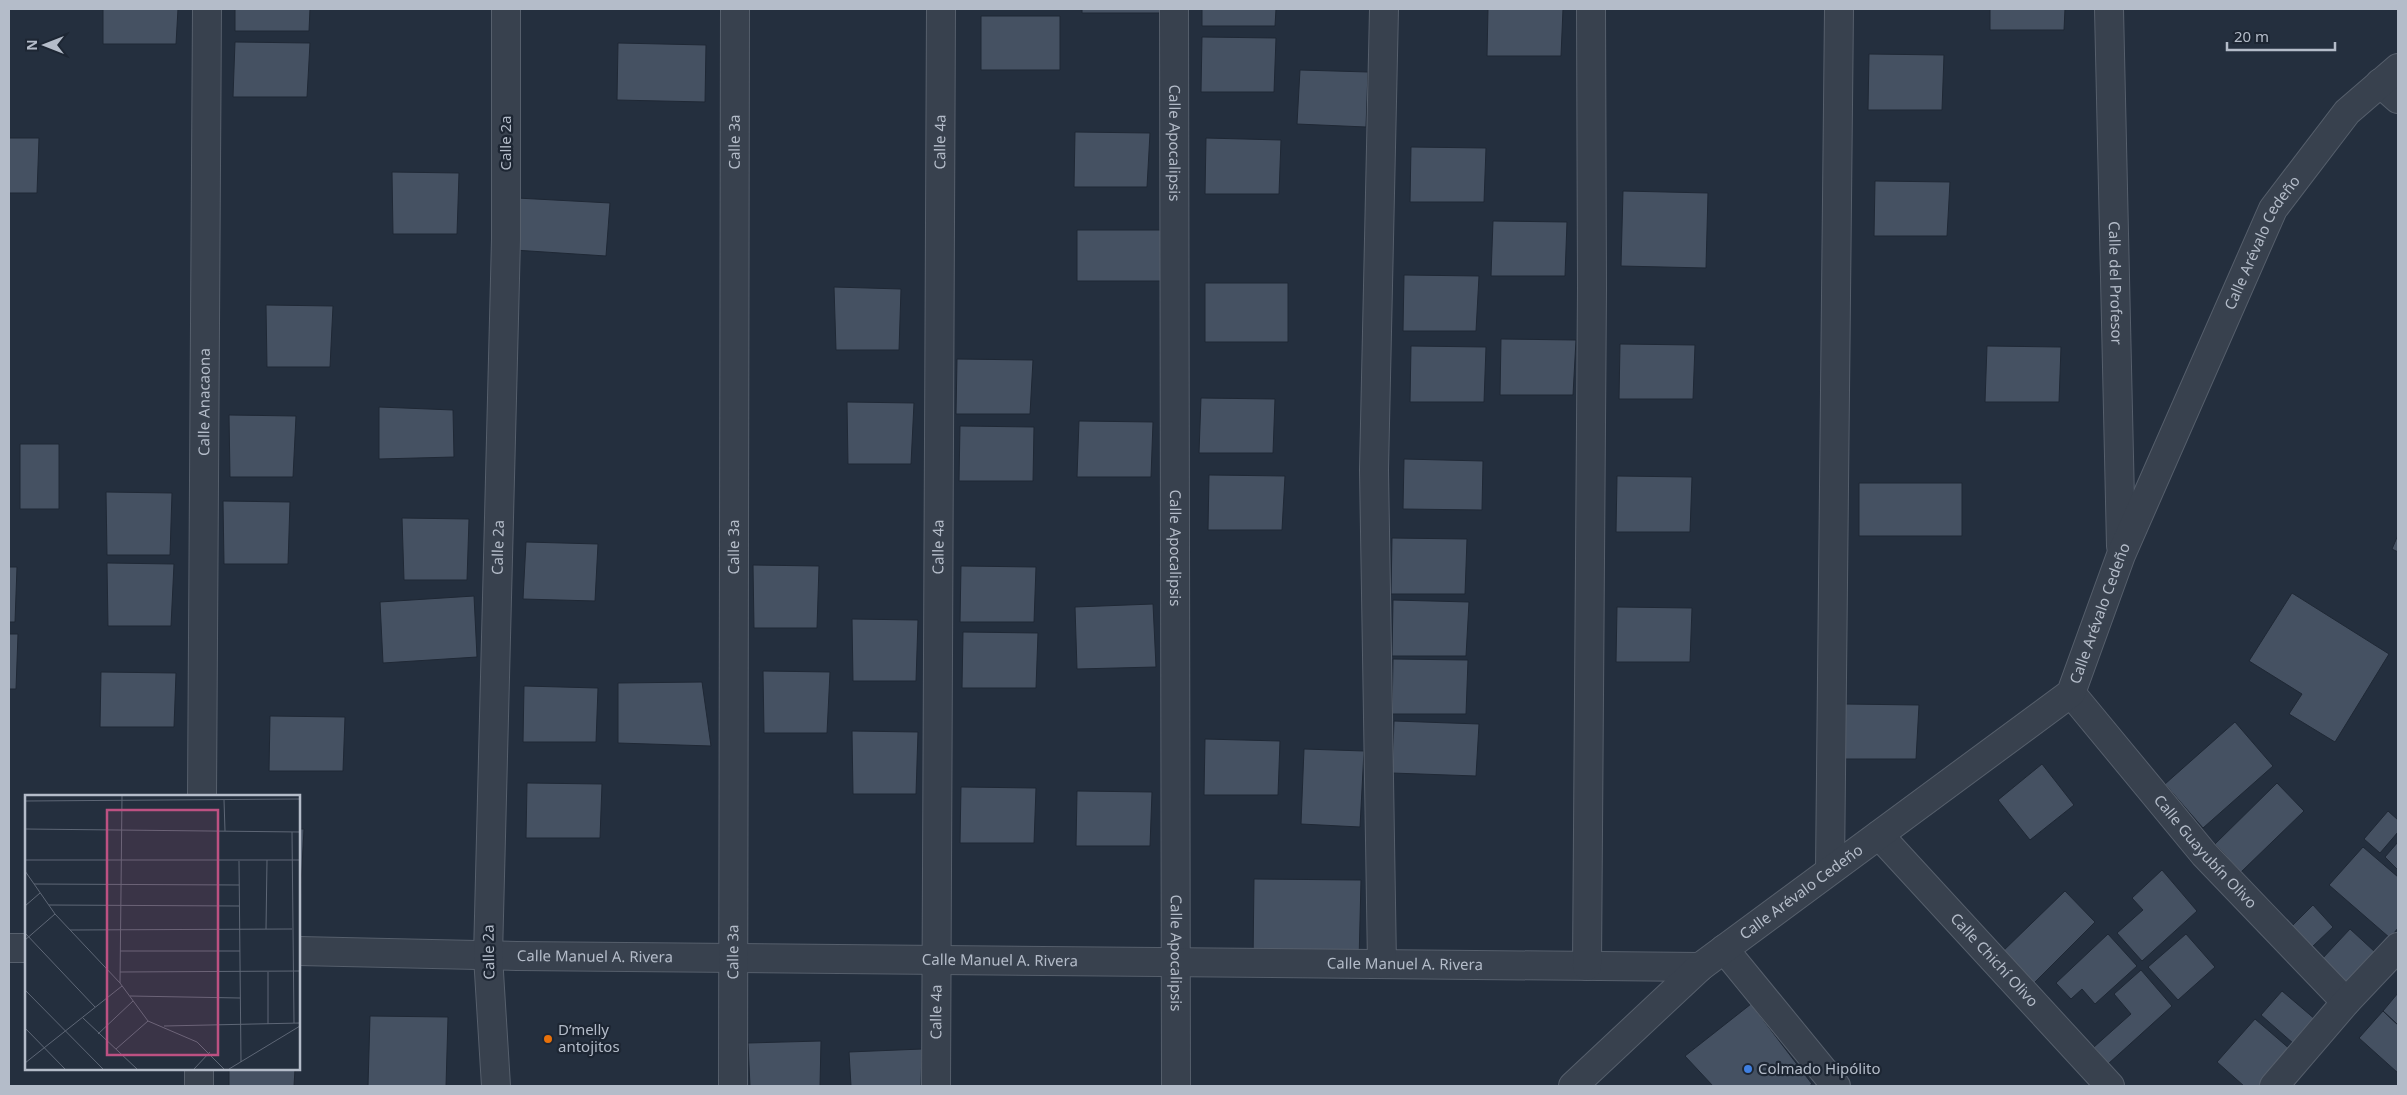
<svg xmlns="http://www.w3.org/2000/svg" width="2407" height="1095" font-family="'Noto Sans',sans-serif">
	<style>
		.building { fill: #455162; stroke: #1f2835 }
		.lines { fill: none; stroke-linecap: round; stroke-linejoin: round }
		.street-casing { stroke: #565f6c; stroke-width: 30 }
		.street { stroke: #38414e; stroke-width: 28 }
		.food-dot { fill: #e8710a; stroke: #1d2633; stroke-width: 2 }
		.shop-dot { fill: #3f7fe0; stroke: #1d2633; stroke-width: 2 }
		.labels { text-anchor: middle; stroke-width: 4.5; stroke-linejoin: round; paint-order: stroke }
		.street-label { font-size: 15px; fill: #b4bcc9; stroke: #1d2633 }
		.poi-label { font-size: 15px; fill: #b4bcc9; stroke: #1d2633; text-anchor: start }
		.inset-road { fill: none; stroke: #5e6776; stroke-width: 1 }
		.view { fill: #bd5182; fill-opacity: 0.15; stroke: #bd5182; stroke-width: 2.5 }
		.inset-edge { fill: none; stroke: #b4bcc9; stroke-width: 2.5 }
	</style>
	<rect width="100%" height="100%" fill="#242f3e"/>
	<path class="building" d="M103,9H178L176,44H103Z
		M235,9H310L309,31H235Z
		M1082,9H1163V13H1082Z
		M1202,9H1276L1275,26H1202Z
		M1488,9H1563L1561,56H1487Z
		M1990,9H2065L2064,30H1990Z
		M981,16H1060V70H981Z
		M1202,37L1276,38L1274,92H1201Z
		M235,42L310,43L307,97H233Z
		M618,43L706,45L705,102L617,100Z
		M1869,54L1944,55L1942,110H1868Z
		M1300,70L1368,72L1366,127L1297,124Z
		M1075,132L1150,133L1147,187H1074Z
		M9,138H39L37,193H9Z
		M1206,138L1281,140L1279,194H1205Z
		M1411,147L1486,148L1484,202H1410Z
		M392,172L459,173L457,234H393Z
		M1875,181L1950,182L1947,236H1874Z
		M1623,191L1708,193L1706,268L1621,266Z
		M517,198L610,203L606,256L514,250Z
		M1493,221L1567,222L1565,276H1491Z
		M1077,230H1165V281H1077Z
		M1404,275L1479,276L1476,331H1403Z
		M1205,283H1288V342H1205Z
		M834,287L901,289L899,350H836Z
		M266,305L333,306L330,367H267Z
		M1501,339L1576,340L1573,395H1500Z
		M1620,344L1695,345L1693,399H1619Z
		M1411,346L1486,347L1484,402H1410Z
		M1987,346L2061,347L2059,402H1985Z
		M957,359L1033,360L1030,414H956Z
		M1201,398L1275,399L1273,453H1199Z
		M847,402L914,403L911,464H848Z
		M379,407L453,410L454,457L379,459Z
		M229,415L296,416L293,477H230Z
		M1079,421L1153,422L1151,477H1077Z
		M960,426L1034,427L1033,481H959Z
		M20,444H59V509H20Z
		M1404,459L1483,461L1482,510L1403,509Z
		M1209,475L1285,476L1282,530H1208Z
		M1617,476L1692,477L1690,532H1616Z
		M1859,483H1962V536H1859Z
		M106,492L172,493L170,555H107Z
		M223,501L290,502L288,564H224Z
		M402,518L469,519L467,580H404Z
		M2398,535V552L2392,549Z
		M1392,538L1467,539L1465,594H1391Z
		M526,542L598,544L595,601L523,599Z
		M107,563L174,564L171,626H108Z
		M753,565L819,566L817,628H754Z
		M961,566L1036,567L1034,622H960Z
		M9,567H17L15,622H9Z
		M2292,593L2389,654L2335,742L2289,714L2302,694L2249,661Z
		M474,596L477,657L383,663L380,602Z
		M1393,600L1469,602L1466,656H1392Z
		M1153,604L1156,667L1077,669L1075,607Z
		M1617,607L1692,608L1690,662H1616Z
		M852,619L918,620L916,681H853Z
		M963,632L1038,633L1036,688H962Z
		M9,634H18L16,689H9Z
		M1393,659L1468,660L1466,714H1392Z
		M763,671L830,672L827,733H764Z
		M101,672L176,673L174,727H100Z
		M702,682L711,746L618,743V683Z
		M524,686L598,688L596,742H523Z
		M1844,704L1919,705L1916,759H1843Z
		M270,716L345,717L343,771H269Z
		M1394,721L1479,724L1476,776L1392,773Z
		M2235,722L2273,766L2203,828L2165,784Z
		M852,731L918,732L916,794H853Z
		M1205,739L1280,741L1278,795H1204Z
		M1304,749L1364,751L1360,827L1301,824Z
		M2042,764L2074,805L2030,840L1998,800Z
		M527,783L602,784L600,838H526Z
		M2277,783L2304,811L2241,872L2215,844Z
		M961,787L1036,788L1034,843H960Z
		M1077,791L1152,792L1150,846H1076Z
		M2388,811L2398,820V832L2380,853L2364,839Z
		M299,829H304L299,922Z
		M2398,842V870L2385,857Z
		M2363,847L2398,877V928L2390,938L2329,885Z
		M2162,870L2197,911L2142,961L2117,933L2143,910L2132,898Z
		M1254,879L1361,880L1359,962L1253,961Z
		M2065,891L2095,922L2031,986L2000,954Z
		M2313,905L2333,927L2312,947L2292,926Z
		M2350,929L2375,952L2347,983L2322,959Z
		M2108,934L2137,966L2095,1004L2082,989L2071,999L2056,983Z
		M2186,934L2215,967L2178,1000L2148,967Z
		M2141,970L2172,1006L2108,1064L2094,1047L2131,1014L2114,994Z
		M2282,991L2316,1020L2294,1044L2261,1015Z
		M2398,993V1025L2383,1011Z
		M1751,1004L1812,1084L1809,1086H1713L1685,1056Z
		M2383,1011L2398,1025V1073L2359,1038Z
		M370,1016L448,1017L446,1086H368Z
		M2255,1019L2291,1050L2259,1086H2244L2217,1062Z
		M821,1041L820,1086H750L748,1043Z
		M922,1049L921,1086H851L849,1052Z
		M229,1069H295L294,1086H229Z"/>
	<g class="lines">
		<defs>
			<g id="street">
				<path id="s1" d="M1174,9L1176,1086"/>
				<path id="s2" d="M2109,9L2121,546"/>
				<path d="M2380,83L2398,99"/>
				<path id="s3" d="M2071,693L2204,854L2346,1002"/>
				<path id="s4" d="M202,796L207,9"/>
				<path id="s5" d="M1879,835L2110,1086"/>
				<path d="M1830,870L1839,9"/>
				<path d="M9,948H26"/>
				<path d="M1724,949L1836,1086"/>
				<path id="s6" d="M299,951L517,956L1700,967"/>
				<path d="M1382,964L1374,470L1384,9"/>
				<path d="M1587,966L1592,288L1591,9"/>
				<path d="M199,1086V1069"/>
				<path id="s7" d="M496,1086L488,956L506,239V9"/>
				<path id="s8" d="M733,1086L735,9"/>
				<path id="s9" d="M936,1086L941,9"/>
				<path id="s10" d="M1573,1086L1700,967L2071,693L2121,555L2273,209L2347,112L2398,68"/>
				<path d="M2274,1086L2346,1002L2398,947"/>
			</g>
		</defs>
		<use href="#street" class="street-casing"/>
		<use href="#street" class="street"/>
	</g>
	<circle class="food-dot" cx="548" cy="1039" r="5"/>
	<circle class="shop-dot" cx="1748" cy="1069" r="5"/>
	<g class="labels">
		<g class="street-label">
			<text transform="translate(506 143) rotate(-90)" y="5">Calle 2a</text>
			<text dy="5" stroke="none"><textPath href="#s8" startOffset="944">Calle 3a</textPath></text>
			<text dy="5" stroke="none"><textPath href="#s9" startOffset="944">Calle 4a</textPath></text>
			<text dy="5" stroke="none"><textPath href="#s1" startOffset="134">Calle Apocalipsis</textPath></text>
			<text dy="5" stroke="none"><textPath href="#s10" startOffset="1125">Calle Arévalo Cedeño</textPath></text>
			<text dy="5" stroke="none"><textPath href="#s2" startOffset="274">Calle del Profesor</textPath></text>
			<text dy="5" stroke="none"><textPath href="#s4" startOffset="394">Calle Anacaona</textPath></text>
			<text dy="5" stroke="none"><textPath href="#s9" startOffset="539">Calle 4a</textPath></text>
			<text dy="5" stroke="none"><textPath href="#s7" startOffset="539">Calle 2a</textPath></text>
			<text dy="5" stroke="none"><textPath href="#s8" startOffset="539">Calle 3a</textPath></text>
			<text dy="5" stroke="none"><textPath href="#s1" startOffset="539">Calle Apocalipsis</textPath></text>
			<text dy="5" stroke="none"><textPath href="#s10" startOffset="720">Calle Arévalo Cedeño</textPath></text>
			<text dy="5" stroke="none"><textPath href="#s3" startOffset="208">Calle Guayubín Olivo</textPath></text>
			<text dy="5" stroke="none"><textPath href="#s10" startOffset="300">Calle Arévalo Cedeño</textPath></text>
			<text transform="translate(489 952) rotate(-91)" y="5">Calle 2a</text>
			<text dy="5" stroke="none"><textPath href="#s8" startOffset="134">Calle 3a</textPath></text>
			<text dy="5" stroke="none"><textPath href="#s1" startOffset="944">Calle Apocalipsis</textPath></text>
			<text dy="5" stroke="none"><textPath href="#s6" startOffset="296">Calle Manuel A. Rivera</textPath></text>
			<text dy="5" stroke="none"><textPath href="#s5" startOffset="170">Calle Chichí Olivo</textPath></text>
			<text dy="5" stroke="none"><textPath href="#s6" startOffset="701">Calle Manuel A. Rivera</textPath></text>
			<text dy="5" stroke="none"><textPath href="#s6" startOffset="1106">Calle Manuel A. Rivera</textPath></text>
			<text dy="5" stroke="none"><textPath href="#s9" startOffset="74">Calle 4a</textPath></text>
		</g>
		<g class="poi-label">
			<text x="558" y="1035">D’melly<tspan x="558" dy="17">antojitos</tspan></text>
			<text x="1758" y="1074">Colmado Hipólito</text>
		</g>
	</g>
	<g transform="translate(25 795)">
		<rect width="275" height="275" fill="#242f3e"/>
		<path class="inset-road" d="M199,5L200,36M0,6L275,4M0,34L275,37M267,37L269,228M0,65H275M214,66L216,267M0,76L30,119L95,188L123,226L172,247L199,274M9,89L214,90M24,110L214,111M0,111L15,98M241,134L242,65M45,135L267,134M0,138L70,212M0,145L30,119M95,156H215M95,177L275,176M95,188L97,1M0,195L78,274M105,201L215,203M58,223L112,274M243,229V177M139,231L275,228M0,233L40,274M73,239L108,206M91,254L123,226M0,268L97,191M169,274L185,257M204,274L275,231"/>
		<path class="view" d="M82,15H193V260H82Z"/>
		<rect width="275" height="275" class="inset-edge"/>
	</g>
	<rect width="2407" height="1095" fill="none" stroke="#b4bcc9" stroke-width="20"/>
	<g transform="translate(45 45) rotate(270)" stroke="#1d2633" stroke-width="4" paint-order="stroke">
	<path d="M0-4L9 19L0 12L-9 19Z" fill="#b4bcc9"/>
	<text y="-8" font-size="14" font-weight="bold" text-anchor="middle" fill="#b4bcc9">N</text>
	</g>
	<path d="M2227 42v8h108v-8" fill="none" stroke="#b4bcc9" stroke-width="2.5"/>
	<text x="2234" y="42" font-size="15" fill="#b4bcc9" stroke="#1d2633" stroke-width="4" paint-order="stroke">20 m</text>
</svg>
